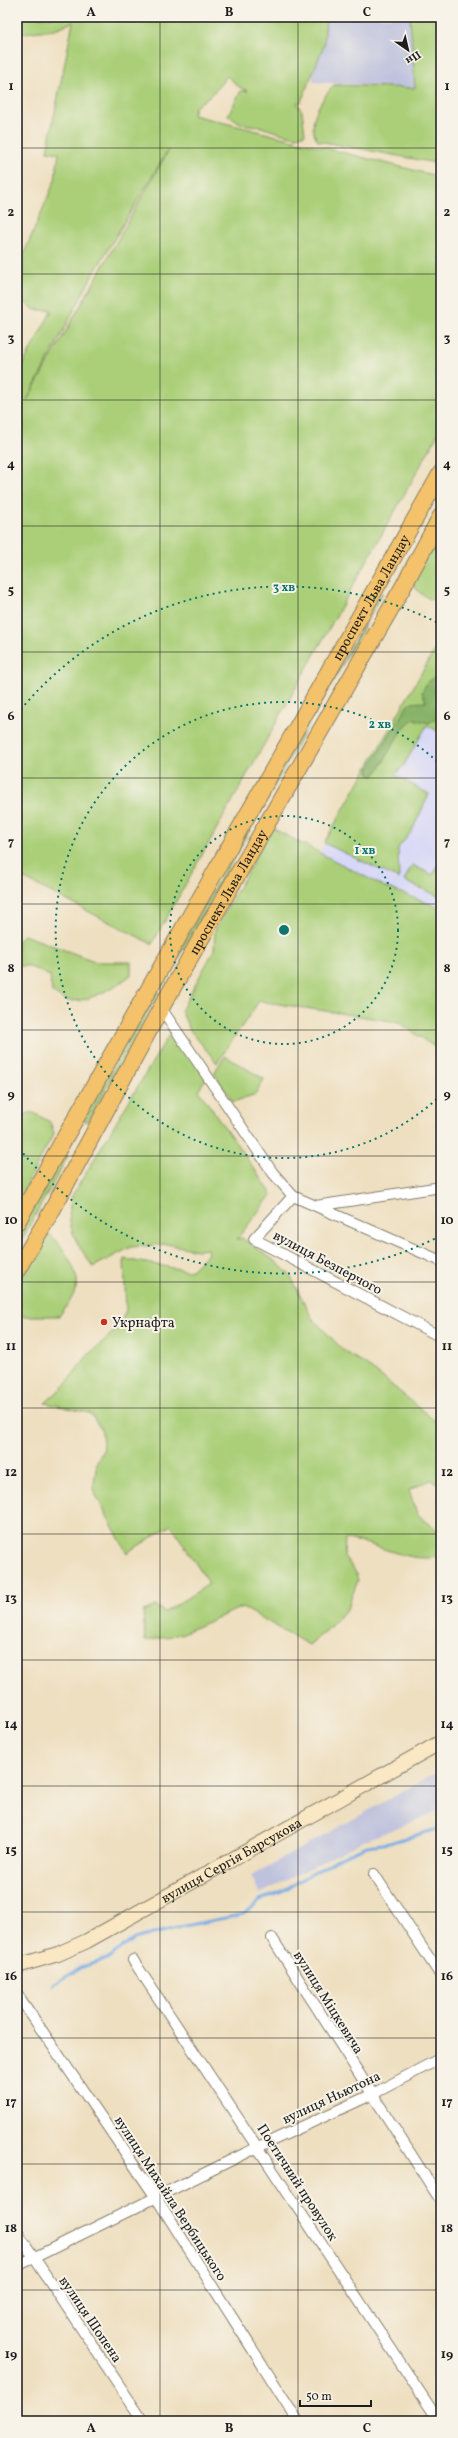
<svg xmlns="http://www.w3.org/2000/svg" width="458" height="2438" font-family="Vollkorn,serif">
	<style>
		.built { fill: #d7d7f8 }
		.industrial { fill: #bfc2dd }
		.green { fill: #aacf78; stroke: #63764a; fill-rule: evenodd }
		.forest { fill: #87b268; stroke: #526742 }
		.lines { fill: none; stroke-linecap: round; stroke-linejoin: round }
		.stream { stroke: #78ace5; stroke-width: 3 }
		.street-casing { stroke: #857e6e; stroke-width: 12 }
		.secondary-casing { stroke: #857e6e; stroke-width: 16 }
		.primary-casing { stroke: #857e6e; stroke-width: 18 }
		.street { stroke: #fff; stroke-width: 10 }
		.secondary { stroke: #fae7c3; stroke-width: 14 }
		.primary { stroke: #f3c26a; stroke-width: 16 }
		.grid { fill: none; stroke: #1c1c1c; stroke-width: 1; stroke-opacity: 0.55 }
		.ring { fill: none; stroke: #0f766e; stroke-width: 2; stroke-dasharray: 2 4 }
		.poi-dot { fill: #c8321e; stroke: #f7f3e8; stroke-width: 1.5 }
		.labels { text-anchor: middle; stroke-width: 4; stroke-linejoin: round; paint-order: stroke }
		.street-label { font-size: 14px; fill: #1c1c1c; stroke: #f7f3e8 }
		.poi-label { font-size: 14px; fill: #1c1c1c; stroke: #f7f3e8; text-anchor: start }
		.centre { fill: #0f766e; stroke: #f7f3e8; stroke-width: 2 }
		.ring-label { font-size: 12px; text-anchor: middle; font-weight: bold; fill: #0f766e; stroke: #f7f3e8; stroke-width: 4; stroke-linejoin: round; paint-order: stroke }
		.neatline { fill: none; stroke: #1c1c1c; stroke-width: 1.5 }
		.grid-label { font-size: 13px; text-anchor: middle; font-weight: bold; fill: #1c1c1c }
	</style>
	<rect width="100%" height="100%" fill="#f7f3e8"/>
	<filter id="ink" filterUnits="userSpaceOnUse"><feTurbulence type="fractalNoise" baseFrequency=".025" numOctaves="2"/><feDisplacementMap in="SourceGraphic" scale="8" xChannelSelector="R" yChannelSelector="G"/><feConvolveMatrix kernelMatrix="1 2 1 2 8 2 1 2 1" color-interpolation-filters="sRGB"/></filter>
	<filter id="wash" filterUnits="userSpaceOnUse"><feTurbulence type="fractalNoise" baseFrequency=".012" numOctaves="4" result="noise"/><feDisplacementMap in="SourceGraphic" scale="16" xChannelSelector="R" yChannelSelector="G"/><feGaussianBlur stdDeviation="0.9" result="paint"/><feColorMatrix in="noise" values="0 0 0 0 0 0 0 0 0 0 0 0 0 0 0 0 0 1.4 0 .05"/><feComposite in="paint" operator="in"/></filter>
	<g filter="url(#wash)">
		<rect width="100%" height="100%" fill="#eedfc0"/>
		<path class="built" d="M441,639V908L385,887L318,854Z"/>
		<path class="industrial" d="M311,17H410L415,88L313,82Z
			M441,1770V1810L359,1843L260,1894L251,1876Z"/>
		<path class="green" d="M17,17H326L324,45L301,102L297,103L302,111L305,134L297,137L283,134L258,126L242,124L228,115L241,91H248L239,87L227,76L213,93L195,107L193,115L441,177V429L152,944L17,875V375L52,310H35L21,300L23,256L55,180L59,153L47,151L73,22L55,29L17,34ZM168,150V151L27,400L92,276Z
			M410,17H441V164L318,141C305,123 321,100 334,85L415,88Z
			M441,524V604C429,598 417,595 412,581Z
			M382,592V594L162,987L159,985Z
			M441,639V728L439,732L427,725L404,765L395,775L429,794L412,831L398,848L399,879L324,843Z
			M272,828L385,887L441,908V1044L436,1048L398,1022L259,1001L217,1063L190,1030L181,1011L214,950L215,930Z
			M441,861V897L404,881L412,865L433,875Z
			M24,935L97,962H131V975C115,987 90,1002 69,1001C63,1000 56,995 52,992L50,976L28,966H17V941Z
			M155,991L159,993L88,1121H84Z
			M170,1033L178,1034L208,1079L203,1082L199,1091L272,1194L237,1239L242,1238L275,1261L290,1275L312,1318L343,1350L376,1372L441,1426V1486L431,1480L409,1490L417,1514L441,1533V1556C411,1565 375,1542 345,1539L344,1556L355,1571L358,1580L347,1609L327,1630L309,1645L242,1607L181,1634L145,1641L143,1611L156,1606L165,1612L209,1584L171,1525L127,1553L93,1490L97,1462L104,1448L101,1429L90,1413L45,1403L63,1387L87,1356L119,1327L126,1310L124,1259L190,1271L207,1255L208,1249L198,1250L166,1244L131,1247L93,1267C76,1242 64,1227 72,1196Z
			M225,1056L264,1079L256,1094L233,1102L214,1073Z
			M28,1113H34L50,1122L54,1133L17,1203V1124L20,1118Z
			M64,1154L68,1156L17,1248V1238Z
			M47,1234C57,1234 79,1273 77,1283C76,1294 66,1308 59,1316H23L17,1311C17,1304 15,1295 18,1289C25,1269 35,1251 47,1234Z"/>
		<path class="forest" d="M441,672V715L429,723L414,719C396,730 388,759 374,776L369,775V768L409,703L426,702L422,692L427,683Z"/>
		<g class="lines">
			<path class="stream" d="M52,1985L80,1968L107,1959L134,1939L185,1926L245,1914L260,1900L284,1890L341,1857L367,1846L389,1843L441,1828"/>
		</g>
	</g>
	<g filter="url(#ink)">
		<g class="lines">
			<defs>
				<path id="street" d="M161,1008L273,1173L293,1196L441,1261
					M293,1196L254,1239L441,1337
					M316,1206L441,1187
					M374,1874L441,1976
					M272,1938L441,2201
					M133,1960L439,2421
					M17,1994L157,2199L298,2421
					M17,2232L143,2421
					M17,2266L258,2147L371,2095L441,2058"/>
				<g id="secondary">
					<path id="s1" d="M17,1966L58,1954L87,1941L441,1742"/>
				</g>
				<g id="primary">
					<path id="s2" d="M17,1222L441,473"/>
					<path id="s3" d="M17,1270L50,1214L161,1008L403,587L441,516"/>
				</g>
			</defs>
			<use href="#street" class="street-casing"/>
			<use href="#secondary" class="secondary-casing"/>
			<use href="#primary" class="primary-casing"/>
			<use href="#street" class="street"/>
			<use href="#secondary" class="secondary"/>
			<use href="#primary" class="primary"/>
		</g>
	</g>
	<path class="grid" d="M160,17V2421M298,17V2421M17,148H441M17,274H441M17,400H441M17,526H441M17,652H441M17,778H441M17,904H441M17,1030H441M17,1156H441M17,1282H441M17,1408H441M17,1534H441M17,1660H441M17,1786H441M17,1912H441M17,2038H441M17,2164H441M17,2290H441"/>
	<g class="ring">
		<circle cx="284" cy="930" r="114"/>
		<path d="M441 1095A228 228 0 1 1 441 765"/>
		<path d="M440 1236A343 343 0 0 1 17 1146M17 714A343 343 0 0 1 440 624"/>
	</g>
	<circle class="poi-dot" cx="104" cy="1322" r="4"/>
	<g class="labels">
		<g class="street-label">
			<text dy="5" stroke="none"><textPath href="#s2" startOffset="718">проспект Льва Ландау</textPath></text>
			<text dy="5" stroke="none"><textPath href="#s3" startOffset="433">проспект Льва Ландау</textPath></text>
			<text transform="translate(328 1262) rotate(28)" y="5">вулиця Безперчого</text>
			<text dy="5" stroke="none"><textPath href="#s1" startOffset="240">вулиця Сергія Барсукова</textPath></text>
			<text transform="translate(329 2002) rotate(58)" y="5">вулиця Міцкевича</text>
			<text transform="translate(331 2097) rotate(-25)" y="5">вулиця Ньютона</text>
			<text transform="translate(298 2182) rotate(57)" y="5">Поетичний провулок</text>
			<text transform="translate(171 2198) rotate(57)" y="5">вулиця Михайла Вербицького</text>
			<text transform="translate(91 2319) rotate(56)" y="5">вулиця Шопена</text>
		</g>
		<g class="poi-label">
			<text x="112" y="1327">Укрнафта</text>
		</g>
	</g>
	<circle cx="284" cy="930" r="6" class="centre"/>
	<g class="ring-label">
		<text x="284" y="591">3 хв</text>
		<text x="380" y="728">2 хв</text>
		<text x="365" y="854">1 хв</text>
	</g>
	<rect width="458" height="2438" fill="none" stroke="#f7f3e8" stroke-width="44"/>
	<g transform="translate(408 50) rotate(146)" stroke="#f7f3e8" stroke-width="3" paint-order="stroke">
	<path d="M0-3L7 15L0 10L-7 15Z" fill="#1c1c1c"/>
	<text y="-6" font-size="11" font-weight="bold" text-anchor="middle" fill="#1c1c1c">Пн</text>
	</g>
	<path d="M300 2400v6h71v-6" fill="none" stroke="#1c1c1c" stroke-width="2"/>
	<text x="306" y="2400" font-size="12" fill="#1c1c1c" stroke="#f7f3e8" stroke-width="3" paint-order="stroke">50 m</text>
	<rect x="22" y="22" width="414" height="2394" class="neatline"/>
	<g class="grid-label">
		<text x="91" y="16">A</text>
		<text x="229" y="16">B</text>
		<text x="367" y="16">C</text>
		<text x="11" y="90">1</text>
		<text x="447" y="90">1</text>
		<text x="11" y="216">2</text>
		<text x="447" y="216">2</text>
		<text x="11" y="342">3</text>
		<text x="447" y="342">3</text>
		<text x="11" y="468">4</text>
		<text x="447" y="468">4</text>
		<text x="11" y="594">5</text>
		<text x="447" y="594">5</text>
		<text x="11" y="720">6</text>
		<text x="447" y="720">6</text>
		<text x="11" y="846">7</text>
		<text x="447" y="846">7</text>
		<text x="11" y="972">8</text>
		<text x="447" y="972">8</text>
		<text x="11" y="1098">9</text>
		<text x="447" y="1098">9</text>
		<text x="11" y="1224">10</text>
		<text x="447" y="1224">10</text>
		<text x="11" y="1350">11</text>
		<text x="447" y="1350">11</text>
		<text x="11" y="1476">12</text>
		<text x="447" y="1476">12</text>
		<text x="11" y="1602">13</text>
		<text x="447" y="1602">13</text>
		<text x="11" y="1728">14</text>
		<text x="447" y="1728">14</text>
		<text x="11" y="1854">15</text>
		<text x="447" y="1854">15</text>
		<text x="11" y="1980">16</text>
		<text x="447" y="1980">16</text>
		<text x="11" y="2106">17</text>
		<text x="447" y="2106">17</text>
		<text x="11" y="2232">18</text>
		<text x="447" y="2232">18</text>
		<text x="11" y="2358">19</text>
		<text x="447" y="2358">19</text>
		<text x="91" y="2432">A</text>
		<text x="229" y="2432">B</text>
		<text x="367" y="2432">C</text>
	</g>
</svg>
